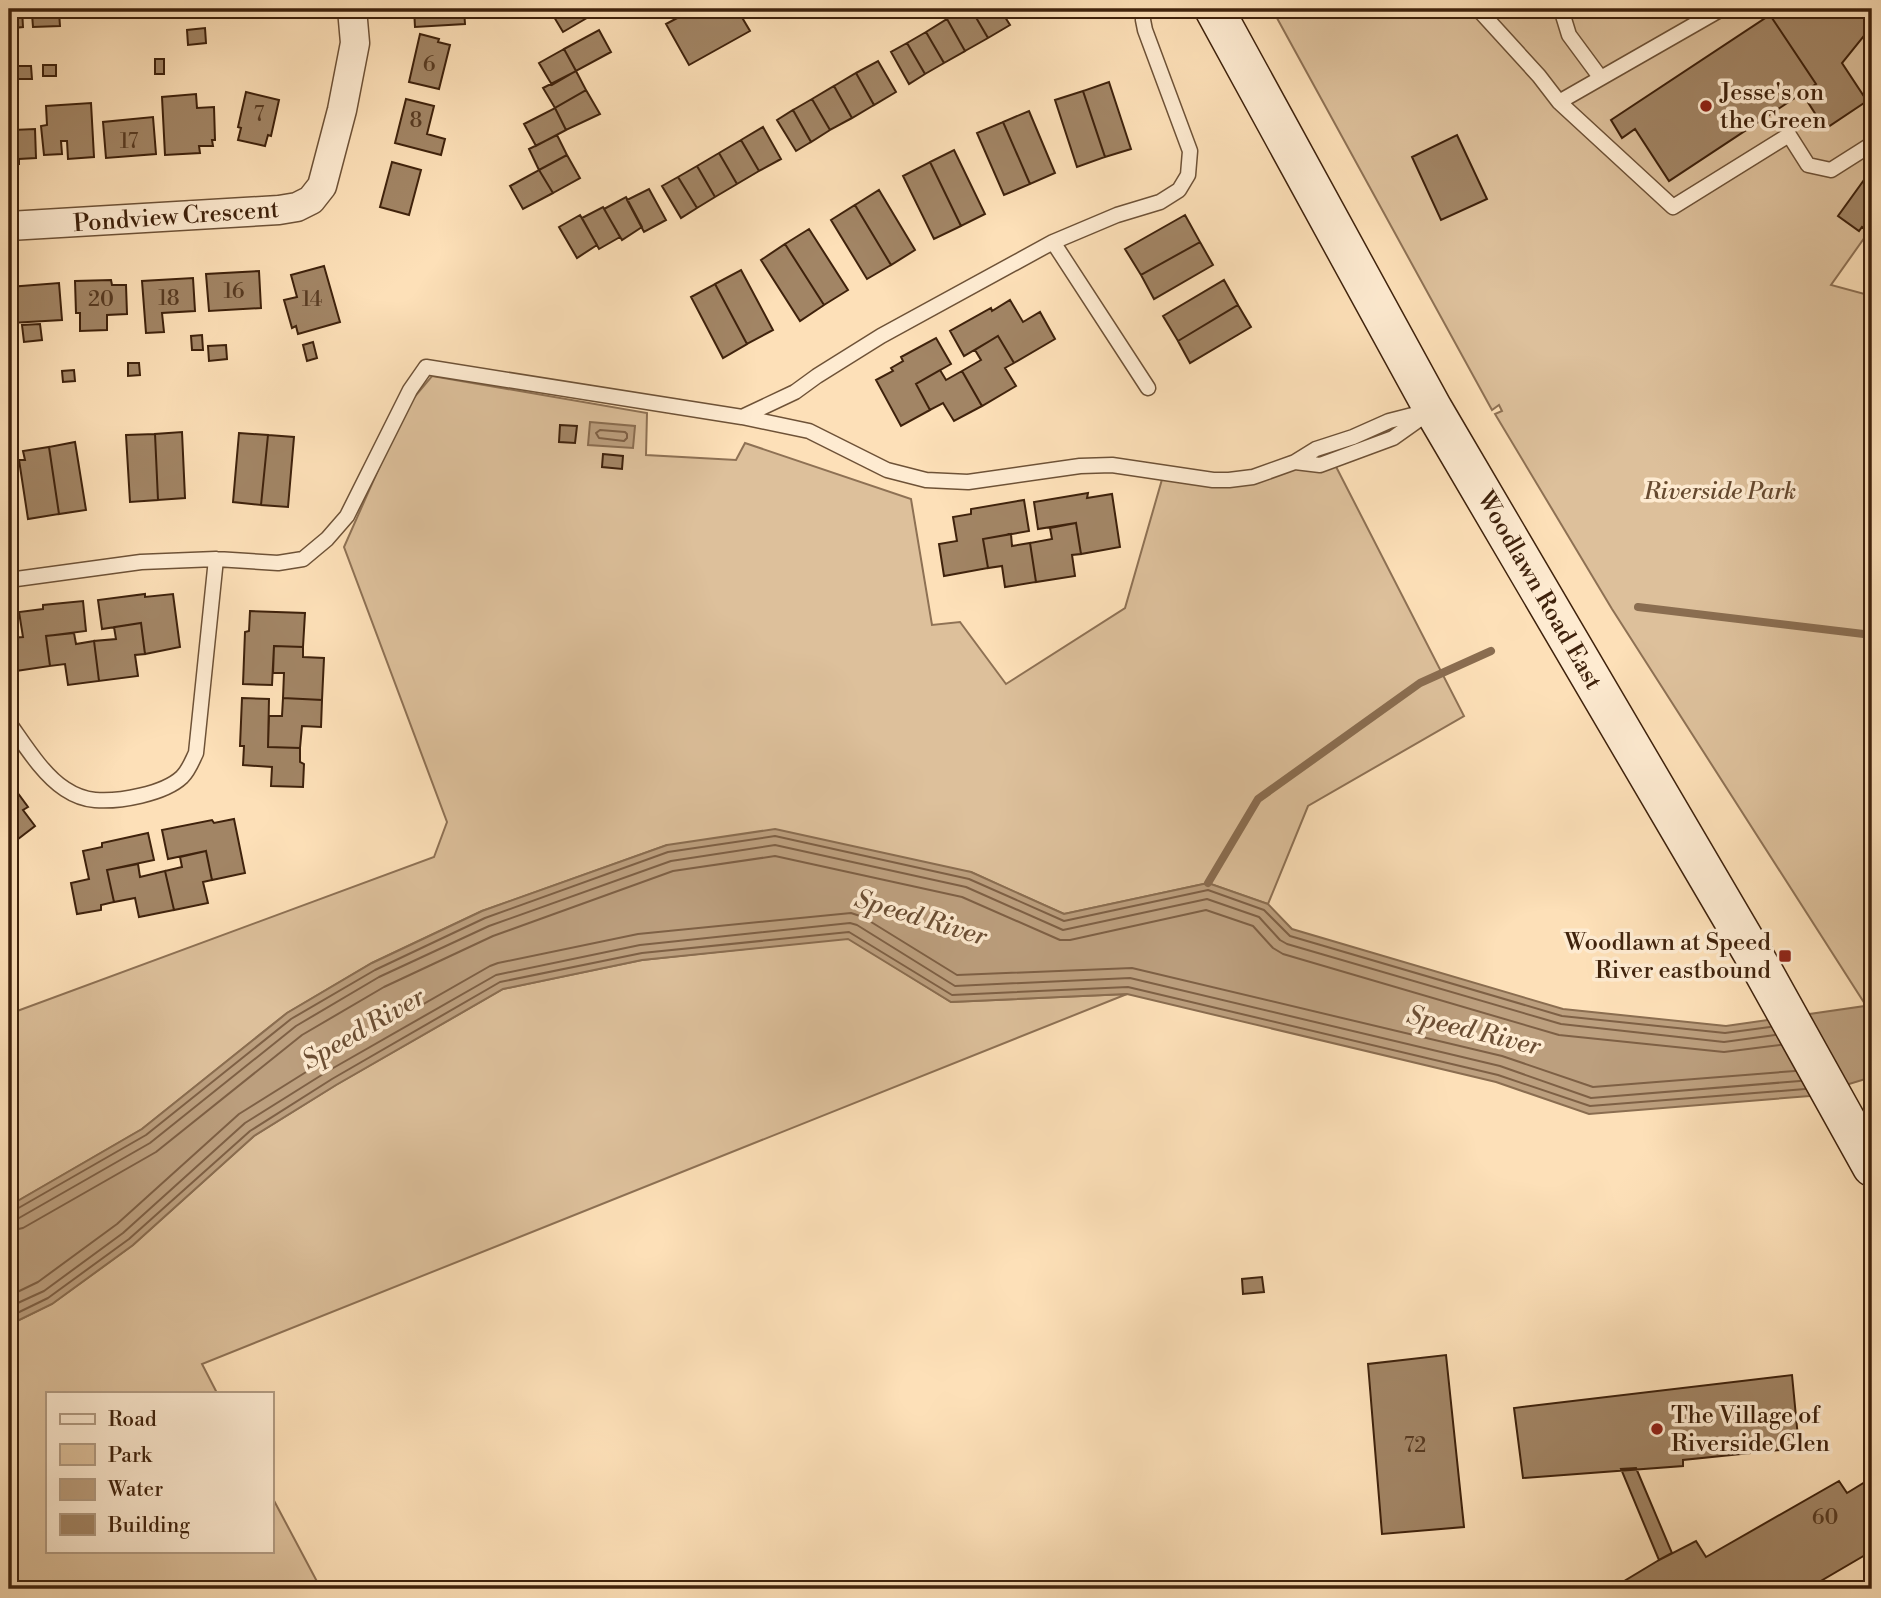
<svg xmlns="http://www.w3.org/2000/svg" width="1881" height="1598" font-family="'Libre Bodoni',serif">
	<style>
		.green { fill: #ddc09b; stroke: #8e7154; stroke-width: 2 }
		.water { fill: #bc9f7e; stroke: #8a6d50; stroke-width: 2 }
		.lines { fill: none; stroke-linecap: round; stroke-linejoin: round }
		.shore { stroke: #7e6045; stroke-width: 2 }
		.stream { stroke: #8a6d50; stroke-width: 8 }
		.building { fill: #a28565; stroke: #3f220c; stroke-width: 2 }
		.service-casing { stroke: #6e5237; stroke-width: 17 }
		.minor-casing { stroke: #6e5237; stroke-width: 31 }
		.secondary-casing { stroke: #3f220c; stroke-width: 41 }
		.service { stroke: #feebd1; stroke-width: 14 }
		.minor { stroke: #feebd1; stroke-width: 28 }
		.secondary { stroke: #feebd1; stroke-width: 38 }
		.poi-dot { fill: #8f2418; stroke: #feebd1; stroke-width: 2.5 }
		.labels { text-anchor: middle; stroke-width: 7; stroke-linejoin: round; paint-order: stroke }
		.number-label { font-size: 21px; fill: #583b22 }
		.poi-label { font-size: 24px; fill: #3f220c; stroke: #feebd1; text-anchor: start }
		.street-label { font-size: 24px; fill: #3f220c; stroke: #feebd1 }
		.park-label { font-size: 24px; font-style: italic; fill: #664a30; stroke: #feebd1 }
		.water-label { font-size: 26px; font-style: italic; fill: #6b4e34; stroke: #feebd1 }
	</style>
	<rect width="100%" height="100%" fill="#fde0b8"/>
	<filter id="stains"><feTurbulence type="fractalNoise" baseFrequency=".00286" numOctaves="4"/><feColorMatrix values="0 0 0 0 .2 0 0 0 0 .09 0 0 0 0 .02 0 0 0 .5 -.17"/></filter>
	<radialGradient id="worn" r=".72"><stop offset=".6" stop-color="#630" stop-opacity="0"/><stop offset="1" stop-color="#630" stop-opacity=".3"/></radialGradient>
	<path class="green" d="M1272,9H1872V227L1831,285L1872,296V1015L1612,609L1495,414L1502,411L1499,405L1492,410Z
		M432,376L647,413L646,455L736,460L745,443L911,499L932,625L960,622L1006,684L1125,608L1163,476L1212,485L1329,453L1464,716L1308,806L1268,904L1208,883L1064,914L971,872L667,845L482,911L372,963L287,1013L142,1129L9,1206V1014L434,857L447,822L344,547L406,407Z
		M848,938L951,1002L1127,994L202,1364L217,1393H47V1551H271V1495L321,1589H9V1325L52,1304L133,1245L254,1136L336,1085L503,989L642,960Z"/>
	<path class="water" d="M590,422L635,426L633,448L588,445Z
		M775,829L971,872L1064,914L1208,883L1268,904L1292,929L1563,1009L1726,1026L1872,1005V1077L1810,1096L1589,1114L1496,1082L1127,994L951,1002L848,939L642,960L503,989L336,1085L254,1136L133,1245L52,1304L9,1325V1206L142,1129L287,1013L372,963L482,911L667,845Z"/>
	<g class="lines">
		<path class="shore" d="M600,430L625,432L627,434V438L624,441L599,438L596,433Z
			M9,1211L15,1210L146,1135L291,1019L375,970L485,918L668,852L775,836L969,879L1064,921L1208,890L1264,910L1290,936L1562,1016L1725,1033L1770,1027
			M9,1220L19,1218L150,1143L296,1026L379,977L489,926L671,861L775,845L966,887L1063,930L1207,899L1259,917L1280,940L1287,944L1561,1024L1724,1042L1775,1035
			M9,1231L23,1228L156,1152L302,1035L384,987L493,936L673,871L775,856L962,897L1060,940H1070L1206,910L1253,926L1273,948L1283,954L1559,1035L1724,1052L1780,1045
			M9,1296L38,1282L117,1224L239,1114L322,1062L490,966L498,963L638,934L851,913L863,917L957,975L1132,968L1502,1056L1593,1087L1795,1071
			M9,1307L44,1291L123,1233L245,1123L328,1071L496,975L640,945L850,923L857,925L955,986L1130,978L1500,1066L1591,1098L1800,1081
			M9,1317L48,1298L129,1239L250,1131L332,1079L500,982L642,953L849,932L952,995L1128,987L1498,1075L1590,1106L1805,1089"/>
		<path class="stream" d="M1638,607L1872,635
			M1208,883L1258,799L1420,683L1491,651"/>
	</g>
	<path class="building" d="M22,9L23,27L14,28L13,10Z
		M28,9H62V11L59,12L60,26L33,27L32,14H29Z
		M414,9H464L465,24L415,27Z
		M557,9H588L592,15L563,32L551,12Z
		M694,9H737L750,31L689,65L666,24Z
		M965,9H971L988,38L965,51L947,19Z
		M971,9H1000L1010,25L988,38Z
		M1779,9H1872V26L1842,63L1867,101L1825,129L1802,93L1816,84L1770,15Z
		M1770,15L1816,84L1669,181L1635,129L1622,138L1611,120Z
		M947,19L965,51L944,63L926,32Z
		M205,28L206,43L188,45L187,30Z
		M599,30L611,52L576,71L564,49Z
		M926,32L944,63L925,74L907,43Z
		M420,34L439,39L438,42L450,45L439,89L409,82Z
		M907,43L925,74L909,84L891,52Z
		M564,49L576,71L552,85L539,63Z
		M155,59H164V74H155Z
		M878,61L896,92L874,105L856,73Z
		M43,65H56V76H43Z
		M18,66H31L32,79H18Z
		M576,71L586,90L555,108L543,88Z
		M856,73L874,105L852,118L834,86Z
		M1109,82L1131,149L1105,157L1083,91Z
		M834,86L852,118L830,130L812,99Z
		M586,90L600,114L566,130L555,108Z
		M1083,91L1105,157L1077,167L1055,100Z
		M246,92L279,100L271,136L268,135L265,146L238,140L241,128L238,127Z
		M196,94L197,108L214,107L215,140H212L213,146H199L200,153L165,155L162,97Z
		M406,99L434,106L427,134L445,139L441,155L395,143Z
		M812,99L830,130L811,142L793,110Z
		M91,103L94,157L68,159L67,141H61L62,154L44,155L41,126L47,125L46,106Z
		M9,107H12L13,130L35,129L36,158L19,159V164L9,165Z
		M555,108L566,130L536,146L524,124Z
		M793,110L811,142L796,151L777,120Z
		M1029,111L1055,173L1030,184L1003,122Z
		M153,117L156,154L106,158L103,122Z
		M1003,122L1030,184L1004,195L977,133Z
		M763,127L781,159L759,171L741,140Z
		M557,135L567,155L539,170L529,149Z
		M1457,135L1487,199L1441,220L1412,157Z
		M741,140L759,171L737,184L719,153Z
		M954,150L985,214L961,226L930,162Z
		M719,153L737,184L715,197L697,166Z
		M567,155L580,178L553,193L539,170Z
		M392,162L421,170L409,215L380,207Z
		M930,162L961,226L934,239L903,176Z
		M697,166L715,197L697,208L678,177Z
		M539,170L553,193L523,209L510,186Z
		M1869,173L1872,176V235L1862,227L1859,231L1838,216Z
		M678,177L697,208L681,218L662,186Z
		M649,189L666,220L644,232L627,200Z
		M879,190L915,250L891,265L855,205Z
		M626,197L642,227L622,240L604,209Z
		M855,205L891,265L867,279L831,220Z
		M603,207L620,237L599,249L582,218Z
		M580,215L597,245L577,258L559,227Z
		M1185,215L1200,242L1141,275L1125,249Z
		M809,229L848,290L824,305L785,244Z
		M1200,242L1213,265L1154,299L1141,275Z
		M785,244L824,305L800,321L761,260Z
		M324,266L340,322L298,334L296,326L292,328L284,300L297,297L291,275Z
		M741,270L773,330L747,344L715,284Z
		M259,271L261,308L209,311L206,274Z
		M193,278L195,311L162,313L164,332L146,333L142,281Z
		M111,280L112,285H126L127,314L107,315V330L80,331V313H76L75,281Z
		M1224,280L1238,305L1178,341L1163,316Z
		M59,283L62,320L11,323L9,287Z
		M715,284L747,344L723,358L691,297Z
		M1010,300L1023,322L1040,312L1055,339L1014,363L998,336L964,356L950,331L991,308L992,311Z
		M1238,305L1251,327L1190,363L1178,341Z
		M40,324L42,340L24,342L22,325Z
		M202,335L203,350H192L191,336Z
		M998,336L1014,363L1005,368L1016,386L982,406L962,371L981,360L975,350Z
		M936,338L951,364L916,384L930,410L901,426L876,380L893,371L891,368L903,361L901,357Z
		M313,342L317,358L307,361L303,345Z
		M226,345L227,359L209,361L208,346Z
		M128,363H139L140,375L128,376Z
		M74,370L75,381L63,382L62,371Z
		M940,370L946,380L962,371L982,406L954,421L943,403L930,410L916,384Z
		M560,425L577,426L575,443L559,442Z
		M182,432L185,498L158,500L155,434Z
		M239,433L268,435L261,505L233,502Z
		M155,434L158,500L130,502L126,435Z
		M268,435L294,437L288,507L261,505Z
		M75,442L86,510L59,514L49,447Z
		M49,447L59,514L28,519L19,460H25L23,451Z
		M603,454L623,456L622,469L602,467Z
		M1088,493L1087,498L1112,494L1120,547L1081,554L1076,523L1038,529L1034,502Z
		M1024,500L1029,531L983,539L988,568L944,576L939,544L957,541L953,517L971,514V509Z
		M1076,523L1081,554L1072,555L1075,576L1036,582L1030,543L1052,539L1050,528Z
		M1011,534L1012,546L1030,543L1036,582L1005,587L1002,566L988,568L983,539Z
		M145,594V597L173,594L180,647L145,654L141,623L102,629L98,600Z
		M83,601L86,631L46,636L50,666L9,672V638L23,637L19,612L43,609V605Z
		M250,611L305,613L303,647L274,646L272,685L243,684L245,632L249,631Z
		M141,623L145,654L135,655L138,676L99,681L94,641L116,639L114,627Z
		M74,633L76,644L94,641L99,681L68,685L65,664L50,666L46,636Z
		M274,646L303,647V657L324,658L322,700L283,698L284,673H273Z
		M242,698L269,699L268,747L300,748V762L304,764L303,787L271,786L272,767L243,765L244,746H240Z
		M283,698L322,700L321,727L302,726L300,748L268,747L269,716H282Z
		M9,781L28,807L23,810L35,826L9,846Z
		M234,819L245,873L212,880L206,851L168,859L162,830L212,820L214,823Z
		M148,833L154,860L107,870L114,902L101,905V910L77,914L71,883L89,879L83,851L102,847V843Z
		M206,851L212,880L203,882L208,903L174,910L165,871L182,867L180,857Z
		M138,864L140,877L165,871L174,910L139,917L135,898L114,902L107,870Z
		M1262,1277L1264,1292L1243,1294L1242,1279Z
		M1446,1355L1464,1527L1382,1534L1368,1364Z
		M1792,1375L1799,1448L1683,1460V1466L1523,1478L1514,1408Z
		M1636,1468L1672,1553L1659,1560L1621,1469Z
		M1870,1479L1872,1484V1551L1807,1589H1611L1659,1560L1696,1541L1706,1557L1839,1481L1847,1493Z"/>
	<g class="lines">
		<defs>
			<path id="service" d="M1478,9L1539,76L1559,102L1673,207L1789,135L1808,165L1831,170L1872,144
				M1561,9L1569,35L1600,77
				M1559,102L1718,11
				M1053,242L1148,388
				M742,417L795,392L817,376L881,336L1053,242L1117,215L1160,202L1179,190L1188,175L1190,151L1145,30L1143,20L1144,9
				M1295,462L1320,465L1393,438L1424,416
				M9,580L141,562L216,559L278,563L303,559L327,539L347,516L410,390L426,367L742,417L809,431L887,470L926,480L968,482L1080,466L1112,465L1213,480H1229L1253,477L1295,462L1316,449L1353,437L1389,421L1432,410
				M9,723C24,744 43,775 65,789C74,795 84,799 95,800C119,802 164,794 182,777C189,770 192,761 196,753L216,559"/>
			<path id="minor" d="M9,226L279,210L297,207L311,200L322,186L342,110L355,43L352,9"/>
			<path id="secondary" d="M1214,9L1433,409L1763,971L1872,1167"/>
		</defs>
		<use href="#service" class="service-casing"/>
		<use href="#minor" class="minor-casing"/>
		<use href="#secondary" class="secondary-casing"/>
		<use href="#service" class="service"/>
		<use href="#minor" class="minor"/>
		<use href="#secondary" class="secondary"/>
	</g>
	<g class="poi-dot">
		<circle cx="1706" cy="106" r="7"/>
		<rect x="1778" y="949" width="14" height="14" rx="3.5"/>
		<circle cx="1657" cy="1429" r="7"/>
	</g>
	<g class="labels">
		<g class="number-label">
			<text x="429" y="71">6</text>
			<text x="259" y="121">7</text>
			<text x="416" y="127">8</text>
			<text x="129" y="148">17</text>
			<text x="234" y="298">16</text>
			<text x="169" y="305">18</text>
			<text x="101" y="306">20</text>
			<text x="312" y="306">14</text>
			<text x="1415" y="1452">72</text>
			<text x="1825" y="1524">60</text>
		</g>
		<g class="poi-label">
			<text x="1720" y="100">Jesse's on<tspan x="1720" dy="28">the Green</tspan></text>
			<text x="1771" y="950" text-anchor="end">Woodlawn at Speed<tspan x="1771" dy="28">River eastbound</tspan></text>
			<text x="1671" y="1423">The Village of<tspan x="1671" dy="28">Riverside Glen</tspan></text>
		</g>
		<g class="street-label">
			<text transform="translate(176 216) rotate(-4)" y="8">Pondview Crescent</text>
			<text transform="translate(1540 590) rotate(60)" y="8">Woodlawn Road East</text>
		</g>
		<g class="park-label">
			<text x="1720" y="499">Riverside Park</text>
		</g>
		<g class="water-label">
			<text transform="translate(921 917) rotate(17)" y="9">Speed River</text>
			<text transform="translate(363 1028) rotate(-30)" y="9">Speed River</text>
			<text transform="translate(1474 1030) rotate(14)" y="9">Speed River</text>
		</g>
	</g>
	<rect width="1881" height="1598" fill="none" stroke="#fde0b8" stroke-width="35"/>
	<rect x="10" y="10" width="1860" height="1577" fill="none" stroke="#3f220c" stroke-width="3.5"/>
	<rect x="18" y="18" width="1846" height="1563" fill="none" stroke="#3f220c" stroke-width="2"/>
	<rect x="46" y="1392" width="228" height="161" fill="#feebd1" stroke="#b29b82" stroke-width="2"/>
	<rect x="60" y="1414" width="35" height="10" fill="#feebd1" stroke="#b29b82" stroke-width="2"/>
	<text x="108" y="1426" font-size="21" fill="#3f220c">Road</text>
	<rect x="60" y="1444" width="35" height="21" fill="#ddc09b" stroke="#b29b82" stroke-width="2"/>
	<text x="108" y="1462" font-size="21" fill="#3f220c">Park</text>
	<rect x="60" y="1479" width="35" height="21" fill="#bc9f7e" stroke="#b29b82" stroke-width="2"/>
	<text x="108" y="1496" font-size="21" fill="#3f220c">Water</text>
	<rect x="60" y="1514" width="35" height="21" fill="#a28565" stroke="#b29b82" stroke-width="2"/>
	<text x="108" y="1532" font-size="21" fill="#3f220c">Building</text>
	<rect width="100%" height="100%" filter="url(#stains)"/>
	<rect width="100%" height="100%" fill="url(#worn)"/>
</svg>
